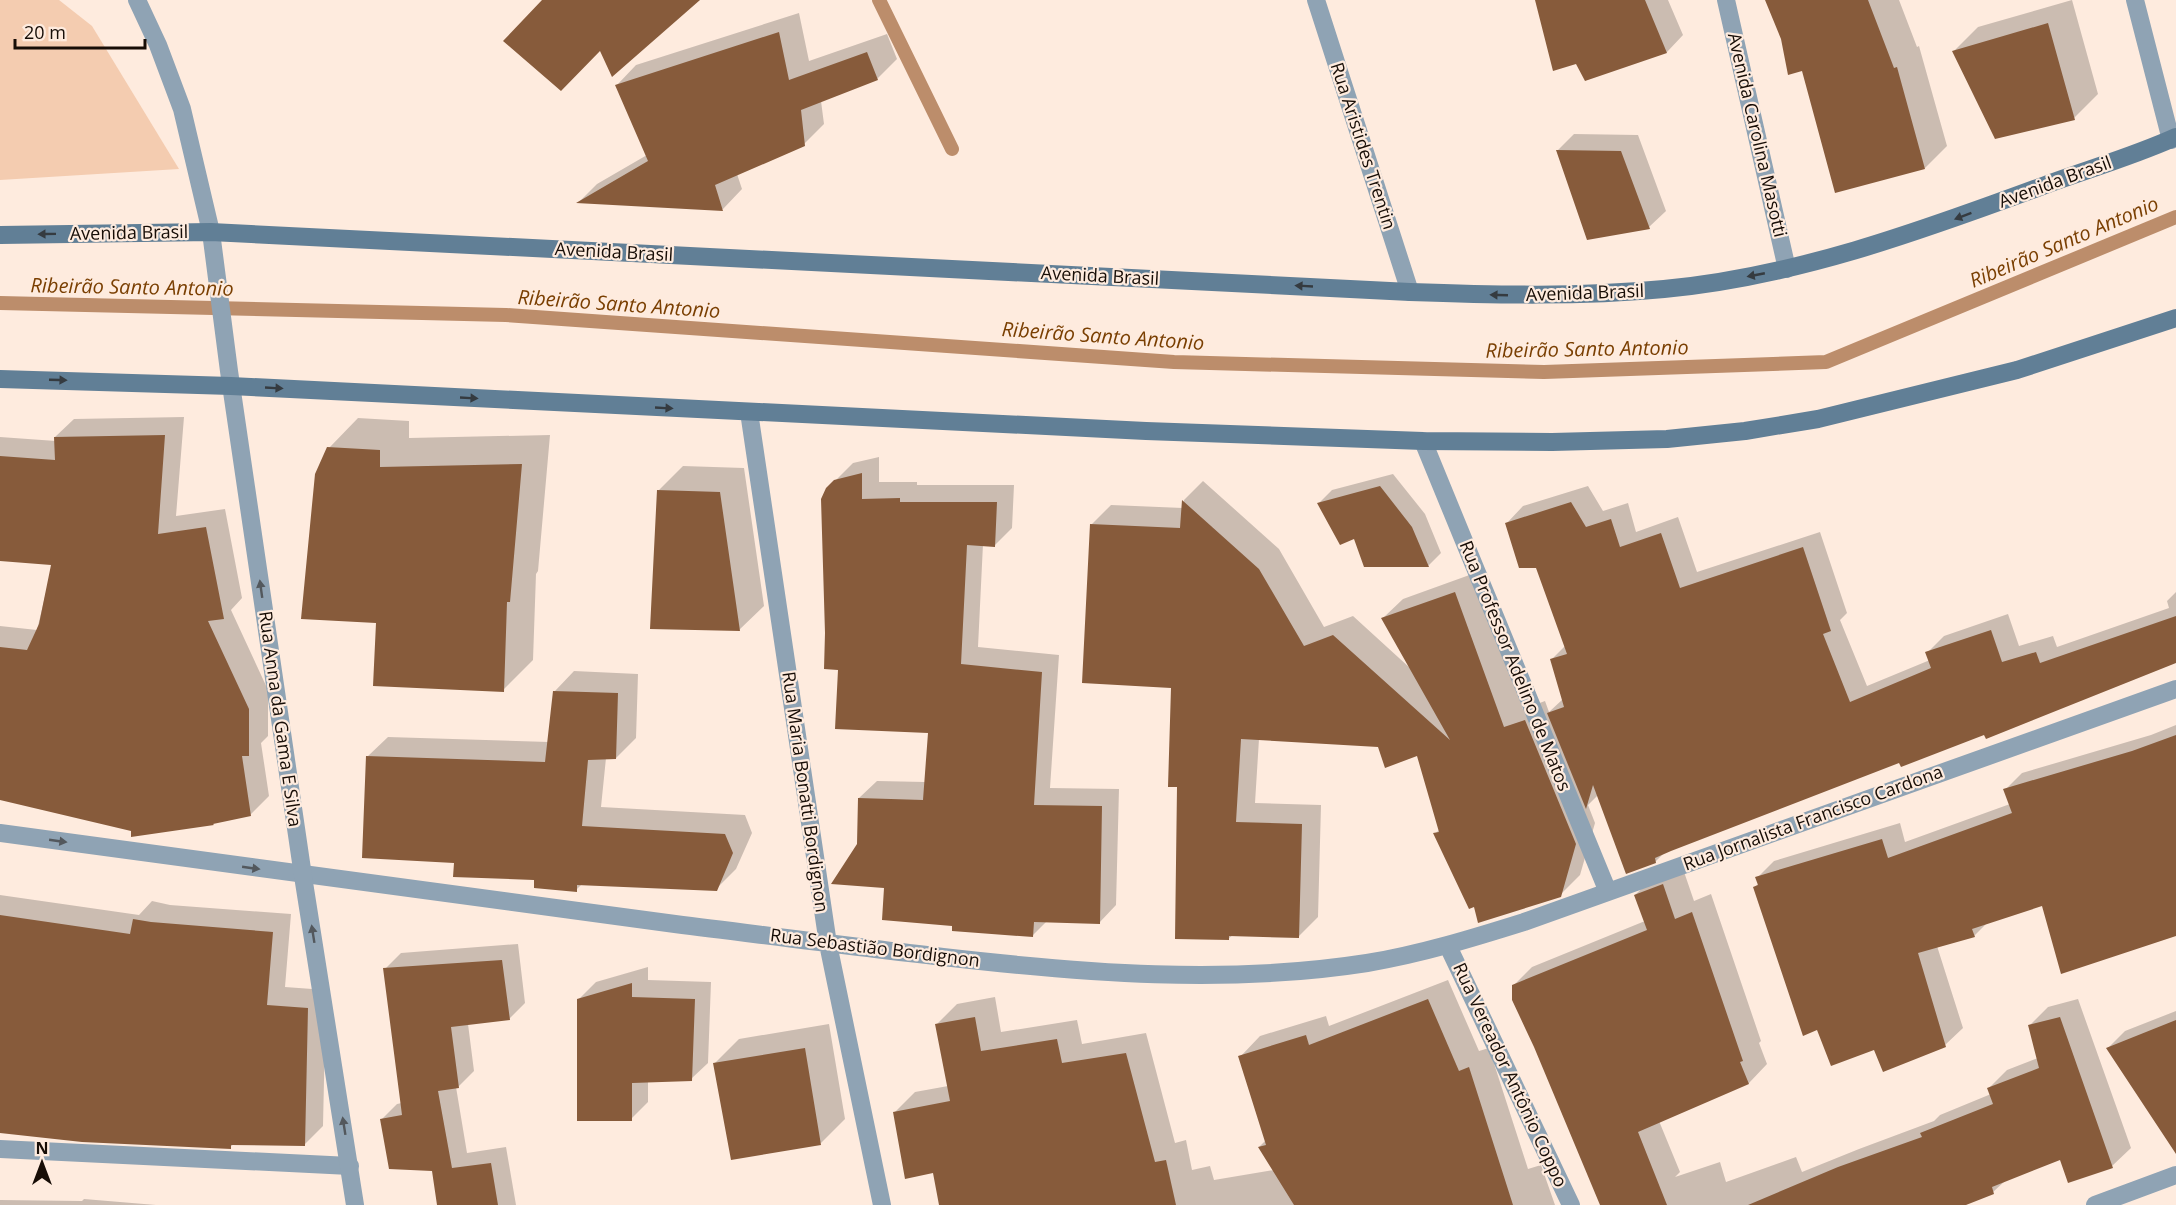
<svg xmlns="http://www.w3.org/2000/svg" width="2176" height="1205" font-family="'Open Sans',sans-serif">
	<style>
		.green { fill: #f4ccb0 }
		.shadow { fill: #0003 }
		.lines { fill: none; stroke-linecap: round; stroke-linejoin: round }
		.stream { stroke: #bc8d6b; stroke-width: 14 }
		.building { fill: #875b3b }
		.minor { stroke: #8fa3b4; stroke-width: 18 }
		.tertiary { stroke: #8fa3b4; stroke-width: 18 }
		.secondary { stroke: #617f96; stroke-width: 18 }
		.oneway { fill: #353b40 }
		.oneway2 { fill: #53585d }
		.labels { text-anchor: middle; stroke-width: 4.5; stroke-linejoin: round; paint-order: stroke }
		.street-label { font-size: 18px; fill: #170d06; stroke: #feebde }
		.water-label { font-size: 20px; font-style: italic; fill: #7a3f02; stroke: #feebde }
	</style>
	<rect width="100%" height="100%" fill="#feebde"/>
	<path class="green" d="M0,0H59L92,26L179,169L0,180Z"/>
	<path class="shadow" d="M1537,0H1668L1683,35L1667,52L1586,79Z
		M1766,0H1899L1917,47L1919,46L1947,146L1925,168L1803,69L1783,39Z
		M2072,0L2098,94L2074,118L1954,51L1978,27Z
		M799,13L809,61L887,34L897,59L877,79L821,101L824,124L804,144L737,174L742,189L723,209L579,202L597,184L647,155L617,85L636,65Z
		M1574,134L1638,135L1666,211L1649,227L1558,150Z
		M184,417L176,516L225,509L242,598L231,610L268,690V736L261,743L269,796L250,815L132,830L0,799V626L37,630L53,563L0,559V437L56,441L55,437L74,419Z
		M358,418L409,421V438L550,435L538,571L536,574L533,660L503,690L377,622L329,448Z
		M879,457V482H917V485H1014L1012,528L995,545L983,544L978,647L1059,655L1050,788L1119,789L1116,905L1099,923L1047,921L1032,936L954,924L885,887L858,845L859,798L877,781L925,782L929,732L840,669L827,489L853,463Z
		M683,466L744,468L764,606L739,630L659,490Z
		M1393,474L1425,514L1441,553L1428,566L1355,537L1319,503L1332,490Z
		M1203,481L1279,549L1324,627L1353,616L1410,668L1383,618L1403,599L1475,573L1523,709L1545,701L1549,712L1563,699L1552,659L1565,646L1538,567L1507,523L1523,506L1588,486L1603,511L1628,503L1636,532L1678,517L1697,572L1820,532L1847,613L1840,620L1867,686L1930,660L1927,653L1944,636L2008,614L2019,646L2053,636L2057,647L2169,608L2167,601L2176,592V661L1985,733L1900,761L1665,852L1655,862L1598,795L1588,805L1595,823L1580,875L1560,895L1475,906L1435,834L1440,829L1418,754L1379,745L1259,739L1255,803L1321,805L1318,917L1299,936L1233,935L1229,938L1179,786L1173,686L1091,525L1111,505L1183,508L1184,500Z
		M574,671L638,674L636,738L616,758H606L601,807L745,815L752,833L736,869L716,889L582,884L576,890L455,861L368,756L388,737L549,742L555,691Z
		M2176,725V935L2043,904L1988,922L1974,936L1937,946L1963,1028L1945,1045L1875,1048L1818,1028L1755,887L1759,883L1757,878L1774,861L1900,823L1905,842L2010,804L2005,790L2022,773L2151,735Z
		M1682,866L1694,901L1711,894L1761,1041L1759,1043L1767,1064L1749,1083L1659,1121L1680,1172L1675,1177L1720,1162L1726,1182L1796,1157L1802,1172L1859,1149L1934,1121L1940,1115L1991,1094L1988,1089L2007,1070L2038,1058L2029,1026L2048,1007L2078,999L2131,1148L2112,1166L2061,1158L2005,1181L1993,1192L1945,1205H1602L1513,986L1532,967L1645,921L1635,895L1654,877Z
		M0,895L139,915L152,901L170,905L291,914L285,987L326,990L323,1126L305,1144H234L230,1147L0,1131Z
		M518,944L525,1003L509,1019L468,1024L474,1071L458,1087H456L467,1153L506,1147L516,1205H439L434,1170L381,1120L397,1104L402,1103L385,969L401,953Z
		M648,967V980L711,982L708,1063L691,1079L648,1081V1102L631,1119L579,999L596,982Z
		M1448,980L1479,1051L1489,1048L1528,1169L1541,1165L1555,1205H941L934,1172L894,1113L915,1092L948,1086L937,1024L957,1004L995,997L1001,1032L1077,1020L1082,1044L1146,1033L1175,1143L1186,1140L1192,1170L1210,1166L1214,1180L1274,1170L1259,1147L1266,1140L1240,1057L1260,1036L1326,1016L1329,1026Z
		M2176,1011V1137L2108,1048L2125,1031Z
		M829,1024L845,1119L821,1143L715,1063L739,1039Z
		M84,1199L156,1205H0V1200L82,1201Z"/>
	<g class="lines">
		<path class="stream" d="M879,0L952,149
			M0,303L506,315L1174,362L1544,372L1826,362L2176,217"/>
	</g>
	<path class="building" d="M542,0H700L612,77L600,51L561,91L503,41Z
		M1535,0H1645L1667,53L1585,81L1576,64L1553,71Z
		M1765,0H1868L1894,68L1897,67L1925,169L1835,193L1802,71L1788,75L1781,39Z
		M2048,23L2075,120L1995,139L1952,51Z
		M779,32L789,80L867,52L878,80L801,110L805,146L715,185L723,211L576,203L648,161L615,85Z
		M1556,150L1621,151L1650,229L1587,240Z
		M165,435L158,534L206,527L224,619L208,621L249,709V756H242L251,816L213,824L214,825L131,837V831L0,800V647L27,650L39,624L51,565L0,561V456L55,460L54,437Z
		M327,447L380,450V467L522,464L510,602H507L504,692L373,686L376,623L301,619L315,474Z
		M862,473V499L900,498V502H997L995,547L967,545L961,664L1042,672L1034,805L1102,806L1100,924L1034,922L1033,937L952,931V926L882,920L884,888L831,884L857,844L858,798L923,800L928,733L835,729L838,670L824,669L825,633L821,499L826,488L834,480Z
		M1380,486L1412,527L1429,567H1364L1354,539L1340,545L1317,503Z
		M657,490L720,492L740,631L650,629Z
		M1182,500L1259,569L1304,646L1333,635L1450,740L1381,618L1455,592L1504,727L1525,720L1576,844L1561,897L1478,923L1474,907L1469,909L1433,833L1439,832L1417,756L1385,768L1378,747L1241,739L1236,822L1302,824L1299,938L1229,936V940L1175,939L1177,787H1168L1171,688L1082,683L1090,524L1180,528Z
		M1571,502L1586,527L1611,519L1620,547L1661,533L1680,588L1803,547L1831,631L1823,634L1850,702L1931,668L1925,652L1991,630L2002,662L2036,652L2040,663L2176,616V663L1986,739L1984,735L1901,767L1899,763L1671,851L1655,858L1656,863L1626,874L1593,785L1586,809L1547,713L1564,707L1550,659L1567,654L1536,568H1519L1505,523Z
		M553,691L618,693L616,759L588,760L582,826L725,834L733,853L717,891L577,885V892L534,888V880L453,877L454,863L362,858L366,756L545,762Z
		M2176,735V936L2061,974L2042,906L1972,929L1975,937L1918,953L1946,1047L1883,1072L1874,1050L1831,1066L1817,1030L1803,1036L1753,887L1758,885L1755,877L1882,839L1888,858L2012,813L2003,789L2132,751Z
		M1663,884L1675,919L1692,912L1743,1061L1740,1062L1749,1084L1638,1132L1667,1205H1600L1534,1047L1512,1000V985L1647,930L1634,895Z
		M0,915L130,934L133,919L151,922L273,932L267,1005L308,1008L305,1146L231,1145V1149L82,1142L0,1133Z
		M502,960L510,1020L451,1027L459,1088L438,1091L452,1168L491,1163L498,1205H437L432,1171L389,1169L380,1119L402,1115L383,968Z
		M632,983V997L695,999L692,1081L632,1083V1121H577V999Z
		M1428,999L1459,1071L1469,1067L1513,1205H1294L1258,1147L1266,1145L1238,1056L1306,1035L1309,1045Z
		M975,1017L981,1051L1057,1039L1062,1063L1126,1053L1155,1162L1166,1160L1176,1205H939L933,1173L905,1179L893,1112L950,1101L935,1024Z
		M2060,1017L2113,1168L2068,1183L2060,1160L1992,1187L1994,1194L1966,1205H1748L1838,1167L1922,1137L1920,1133L1993,1104L1987,1088L2039,1068L2028,1025Z
		M2176,1020V1154L2106,1048Z
		M805,1048L821,1145L731,1160L713,1063Z"/>
	<g class="lines">
		<path class="minor" d="M1316,0L1410,292
			M1726,0L1787,269
			M2135,0L2171,140
			M749,412L828,944L882,1205
			M1423,441L1608,892
			M0,833C225,865 450,895 675,924C764,935 854,947 943,957C1084,973 1227,985 1367,963C1421,954 1473,938 1524,922L2176,689
			M1448,946L1571,1205
			M0,1149L350,1166
			M2095,1205L2176,1175"/>
		<path class="tertiary" d="M137,0L158,45L182,109L211,232L229,371L303,876L355,1205"/>
		<path class="secondary" d="M0,235L211,232L1410,292C1495,295 1580,297 1664,289C1794,277 1918,232 2040,187C2085,170 2132,157 2176,137
			M0,379L231,386L1146,431L1423,441L1552,442L1667,439L1745,431L1818,419L2017,370L2176,318"/>
	</g>
	<defs><path id="oneway-solid" d="M-6-.8H1V-3.2L6.5 0L1 3.2V.8H-6Z" transform="scale(1.5)"/></defs>
	<g class="oneway">
		<use href="#oneway-solid" transform="translate(1963 216) rotate(159)"/>
		<use href="#oneway-solid" transform="translate(47 234) rotate(179)"/>
		<use href="#oneway-solid" transform="translate(1756 275) rotate(169)"/>
		<use href="#oneway-solid" transform="translate(1304 286) rotate(-177)"/>
		<use href="#oneway-solid" transform="translate(1499 295) rotate(-178)"/>
		<use href="#oneway-solid" transform="translate(58 380) rotate(2)"/>
		<use href="#oneway-solid" transform="translate(274 388) rotate(3)"/>
		<use href="#oneway-solid" transform="translate(469 398) rotate(3)"/>
		<use href="#oneway-solid" transform="translate(664 408) rotate(3)"/>
	</g>
	<g class="oneway2">
		<use href="#oneway-solid" transform="translate(261 589) rotate(-98)"/>
		<use href="#oneway-solid" transform="translate(58 841) rotate(8)"/>
		<use href="#oneway-solid" transform="translate(251 868) rotate(8)"/>
		<use href="#oneway-solid" transform="translate(313 934) rotate(-99)"/>
		<use href="#oneway-solid" transform="translate(344 1126) rotate(-99)"/>
	</g>
	<g class="labels">
		<g class="street-label">
			<text transform="translate(1757 135) rotate(77)" y="6">Avenida Carolina Masotti</text>
			<text transform="translate(1363 146) rotate(72)" y="6">Rua Aristides Trentin</text>
			<text transform="translate(2055 182) rotate(-20)" y="6">Avenida Brasil</text>
			<text transform="translate(129 233) rotate(-1)" y="6">Avenida Brasil</text>
			<text transform="translate(614 252) rotate(3)" y="6">Avenida Brasil</text>
			<text transform="translate(1100 276) rotate(3)" y="6">Avenida Brasil</text>
			<text transform="translate(1585 293) rotate(-2)" y="6">Avenida Brasil</text>
			<text transform="translate(1515 666) rotate(68)" y="6">Rua Professor Adelino de Matos</text>
			<text transform="translate(280 719) rotate(82)" y="6">Rua Anna da Gama E Silva</text>
			<text transform="translate(805 792) rotate(82)" y="6">Rua Maria Bonatti Bordignon</text>
			<text transform="translate(1813 818) rotate(-20)" y="6">Rua Jornalista Francisco Cardona</text>
			<text transform="translate(875 948) rotate(7)" y="6">Rua Sebastião Bordignon</text>
			<text transform="translate(1510 1075) rotate(65)" y="6">Rua Vereador Antônio Coppo</text>
		</g>
		<g class="water-label">
			<text transform="translate(2064 242) rotate(-23)" y="7">Ribeirão Santo Antonio</text>
			<text transform="translate(132 287) rotate(1)" y="7">Ribeirão Santo Antonio</text>
			<text transform="translate(619 304) rotate(4)" y="7">Ribeirão Santo Antonio</text>
			<text transform="translate(1103 336) rotate(4)" y="7">Ribeirão Santo Antonio</text>
			<text transform="translate(1587 349) rotate(-1)" y="7">Ribeirão Santo Antonio</text>
		</g>
	</g>
	<g transform="translate(42 1163)" stroke="#feebde" stroke-width="4.5" paint-order="stroke">
	<path d="M0-4.5L10 22L0 15L-10 22Z" fill="#170d06"/>
	<text y="-9" font-size="16" font-weight="bold" text-anchor="middle" fill="#170d06">N</text>
	</g>
	<path d="M15 39v9h130v-9" fill="none" stroke="#170d06" stroke-width="3"/>
	<text x="24" y="39" font-size="18" fill="#170d06" stroke="#feebde" stroke-width="4.5" paint-order="stroke">20 m</text>
</svg>
